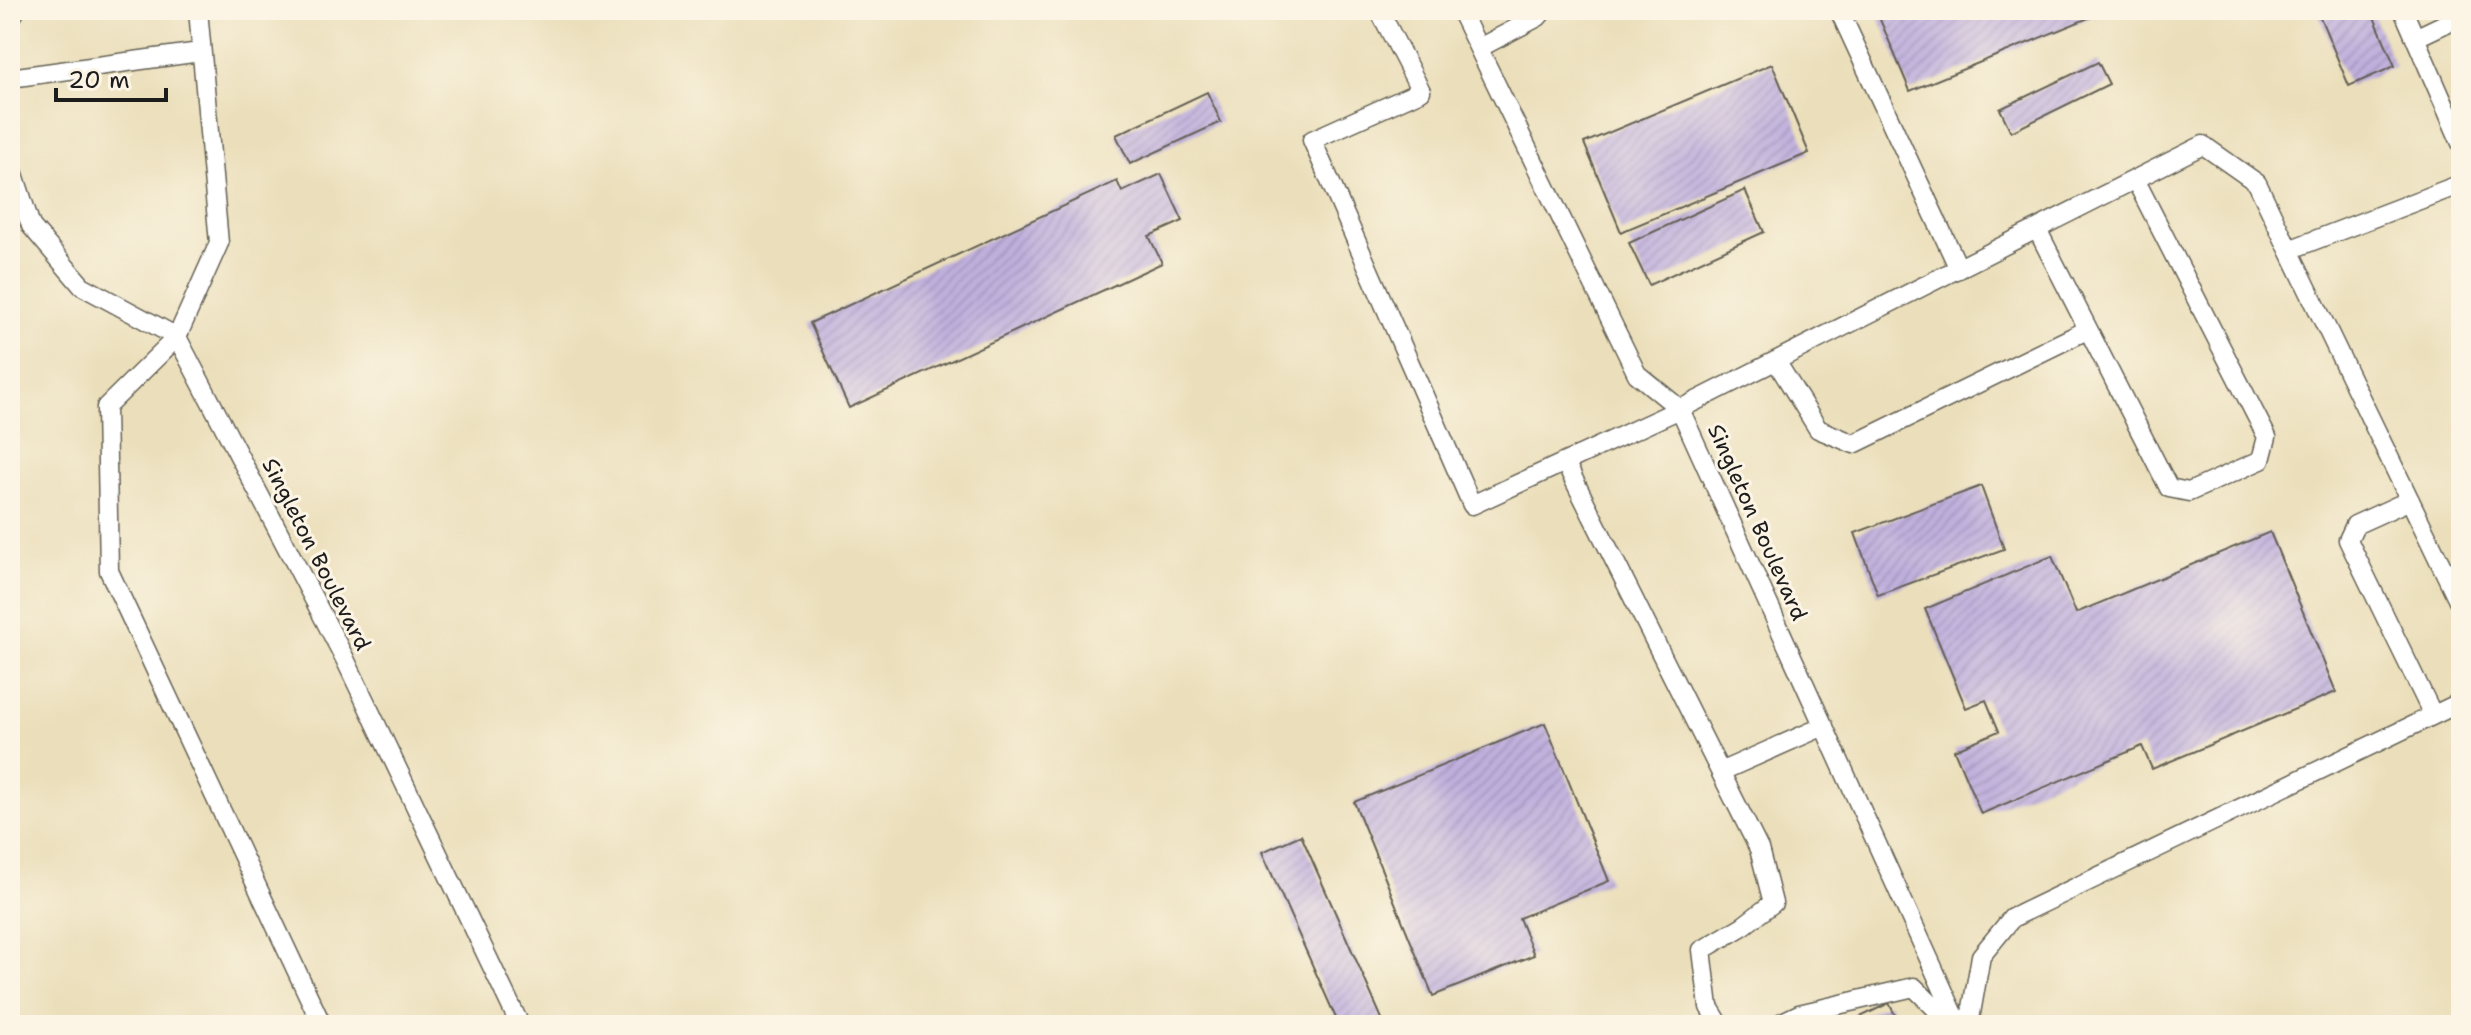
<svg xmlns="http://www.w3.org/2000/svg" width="2471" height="1035" font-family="'Shantell Sans',sans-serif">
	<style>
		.building { fill: url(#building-hatch) }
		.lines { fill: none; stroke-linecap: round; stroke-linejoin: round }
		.service-casing { stroke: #646054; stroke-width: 21 }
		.service { stroke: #fff; stroke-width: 18 }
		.labels { text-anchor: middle; stroke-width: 6; stroke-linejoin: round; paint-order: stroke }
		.street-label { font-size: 22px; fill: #1c1c1c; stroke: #fcf5e5 }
	</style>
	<defs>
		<pattern id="building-hatch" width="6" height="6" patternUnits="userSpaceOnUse" patternTransform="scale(2)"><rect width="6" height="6" fill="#bfafdd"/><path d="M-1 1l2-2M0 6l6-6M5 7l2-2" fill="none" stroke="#a496bd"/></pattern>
	</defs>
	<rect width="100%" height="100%" fill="#fcf5e5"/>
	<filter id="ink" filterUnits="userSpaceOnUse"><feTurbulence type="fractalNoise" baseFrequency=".0125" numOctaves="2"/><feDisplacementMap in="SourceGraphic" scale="16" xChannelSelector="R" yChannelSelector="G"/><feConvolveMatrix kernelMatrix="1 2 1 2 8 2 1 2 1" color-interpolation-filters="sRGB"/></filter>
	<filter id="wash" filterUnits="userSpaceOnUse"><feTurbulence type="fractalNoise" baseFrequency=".006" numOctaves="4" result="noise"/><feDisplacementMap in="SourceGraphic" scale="32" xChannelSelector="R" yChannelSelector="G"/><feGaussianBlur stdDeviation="1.8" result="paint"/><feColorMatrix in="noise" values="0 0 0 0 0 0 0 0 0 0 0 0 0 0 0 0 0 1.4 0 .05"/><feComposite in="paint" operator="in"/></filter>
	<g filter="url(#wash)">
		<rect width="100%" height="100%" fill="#ebdfbb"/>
		<g id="blocks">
			<path class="building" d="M1876,10H2108L1910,91Z
				M2317,10H2371L2395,66L2349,86Z
				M2098,62L2109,84L2011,132L2000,109Z
				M1772,64L1809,153L1621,232L1584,143Z
				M1207,92L1221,122L1130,164L1116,135Z
				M1161,174L1183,221L1149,236L1162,263L849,408L810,323L1117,181L1122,192Z
				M1745,190L1764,232L1649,285L1629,243Z
				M1981,486L2004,549L1878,595L1855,533Z
				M2270,532L2336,692L2152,769L2142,746L1981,814L1954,750L1999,731L1986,700L1966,708L1925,609L2052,556L2076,613Z
				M1545,723L1609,881L1519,918L1534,955L1433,996L1354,802Z
				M1301,835L1383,1021L1374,1025H1339L1262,852Z
				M1889,1003L1900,1025H1844Z"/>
		</g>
	</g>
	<g filter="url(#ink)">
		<use href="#blocks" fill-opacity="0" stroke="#646054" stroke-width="2"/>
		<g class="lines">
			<defs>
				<path id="service" d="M198,10L219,243L177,337L106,407L109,571L322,1025
					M1379,10L1421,91L1312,140L1472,505L1680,409L1959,1025
					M1460,10L1637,374L1680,409L2203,145L2257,183L2289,250L2461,184
					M1839,10L1959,269
					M2403,10L2461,143
					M10,19L16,10
					M2415,38L2461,16
					M1479,48L1538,17L1544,10
					M10,78L200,52
					M10,162L31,226L82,286L177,337L344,657L520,1025
					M2037,229L2169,488L2189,492L2261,460L2267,437L2135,179
					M2289,250L2461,606
					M1776,361L1818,429L1854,444L2087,330
					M1565,462L1759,849L1773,903L1743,926L1702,950L1709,1007L1720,1025
					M2410,500L2355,525L2348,540L2433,715
					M1722,771L1824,726
					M1776,1025L1799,1014L1914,987L1952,1025
					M1969,1025L1981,956L2012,918L2461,702"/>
			</defs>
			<use href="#service" class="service-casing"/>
			<use href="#service" class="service"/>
		</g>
	</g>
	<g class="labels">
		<g class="street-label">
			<text transform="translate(1758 522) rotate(66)" y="8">Singleton Boulevard</text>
			<text transform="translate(317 554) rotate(63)" y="8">Singleton Boulevard</text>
		</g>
	</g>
	<rect width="2471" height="1035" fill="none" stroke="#fcf5e5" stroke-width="40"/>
	<path d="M56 88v12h110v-12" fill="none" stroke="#1c1c1c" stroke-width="4"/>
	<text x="68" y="88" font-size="24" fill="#1c1c1c" stroke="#fcf5e5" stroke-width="6" paint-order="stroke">20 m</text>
</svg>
